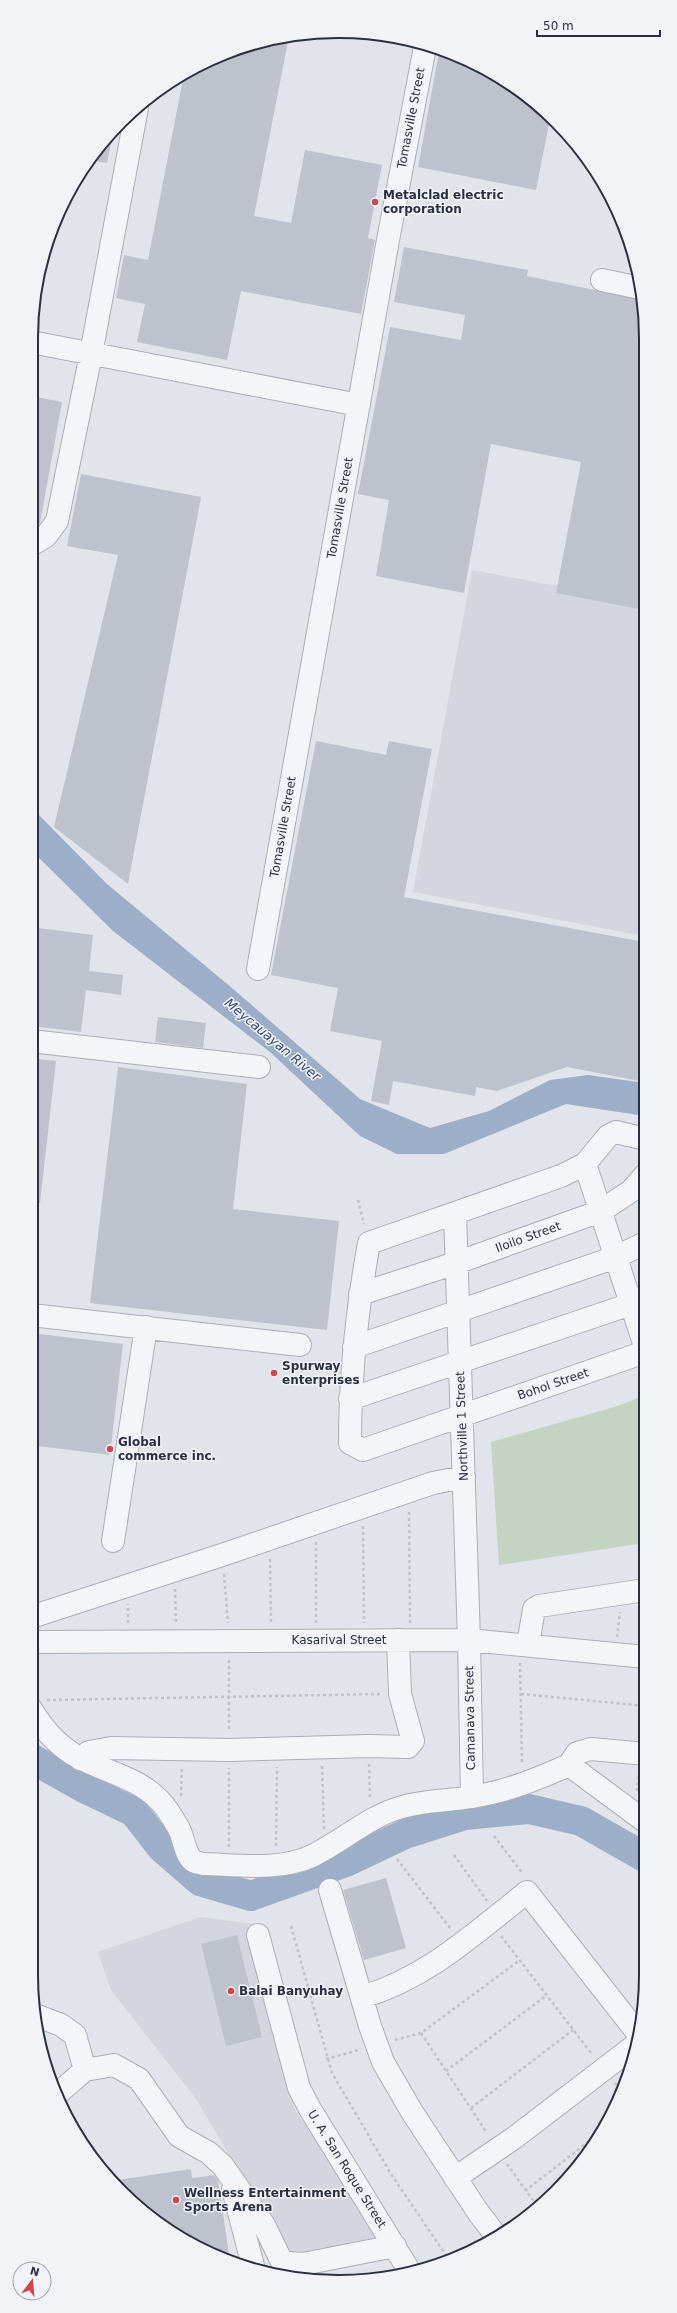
<svg xmlns="http://www.w3.org/2000/svg" width="677" height="2313" font-family="'DejaVu Sans',sans-serif">
	<style>
		.built { fill: #d3d6de }
		.green { fill: #c5d3c2 }
		.water { fill: #9daec9 }
		.lines { fill: none; stroke-linecap: round; stroke-linejoin: round }
		.river { stroke: #9daec9; stroke-width: 30 }
		.building { fill: #bec2cc }
		.minor-casing { stroke: #aaaeb7; stroke-width: 24 }
		.path { stroke: #bfc2c8; stroke-width: 2.5; stroke-dasharray: 3 3; stroke-linecap: butt }
		.minor { stroke: #f4f5f8; stroke-width: 22 }
		.poi-dot { fill: #cd4850; stroke: #f1f3f7; stroke-width: 1.5 }
		.labels { text-anchor: middle; stroke-width: 3; stroke-linejoin: round; paint-order: stroke }
		.street-label { font-size: 12px; fill: #2a3041; stroke: #f1f3f7 }
		.poi-label { font-size: 12px; font-weight: bold; fill: #2a3041; stroke: #f1f3f7; text-anchor: start }
		.water-label { font-size: 13px; font-style: italic; fill: #344b75; stroke: #f1f3f7 }
		.rim { fill: none; stroke: #2a3041; stroke-width: 2 }
	</style>
	<rect width="100%" height="100%" fill="#e1e4ea"/>
	<path class="built" d="M472,570L644,602V936L413,892Z
		M200,1917L261,1925L305,2064L284,2074L295,2110L397,2258L282,2275L243,2178L196,2099L111,1990L98,1952Z"/>
	<path class="green" d="M645,1395V1528L638,1544L499,1565L491,1442L618,1406Z"/>
	<path class="water" d="M31,807L107,884L232,988L360,1099L430,1128L489,1111L550,1080L588,1075L645,1083V1116L566,1104L444,1154H397L360,1136L270,1052L113,931L31,850Z"/>
	<g class="lines">
		<path class="river" d="M31,1758L82,1787L134,1812L162,1848L200,1881L251,1896L346,1862L405,1834L465,1815L529,1809L581,1821L646,1858"/>
	</g>
	<path class="building" d="M289,36L254,216L291,223L305,150L382,165L368,238L375,240L361,314L241,291L227,360L137,342L145,304L116,298L124,255L148,260L184,74L221,54L278,37Z
		M439,52L492,72L550,119L536,190L418,167Z
		M114,129L107,163L90,160L99,148Z
		M404,247L528,270L527,276L643,300L644,610L556,593L581,462L491,444L464,593L376,576L389,500L358,494L390,327L461,340L465,315L394,302Z
		M31,396L62,402L40,523L31,530Z
		M81,474L201,497L128,884L54,827L118,555L67,546Z
		M316,741L386,755L389,741L432,749L404,897L644,942L645,1082L567,1067L497,1091L476,1087L475,1096L393,1081L389,1105L371,1101L382,1041L330,1031L338,988L271,975Z
		M31,927L93,935L89,971L123,975L121,995L86,990L81,1032L31,1026Z
		M158,1017L206,1023L203,1048L155,1042Z
		M31,1058L56,1061L40,1203H31Z
		M118,1067L247,1084L233,1209L339,1221L327,1330L90,1303Z
		M31,1333L123,1344L110,1455L31,1445Z
		M386,1878L406,1948L364,1960L343,1890Z
		M237,1935L262,2037L226,2046L201,1944Z
		M191,2169L192,2178L214,2175L218,2180L230,2261L203,2250L151,2219L111,2181Z"/>
	<g class="lines">
		<defs>
			<path id="minor" d="M602,280L640,288
				M31,342L359,405
				M31,545L46,536L57,521L91,354L137,108
				M258,969L388,240L425,47
				M31,1041L259,1067
				M645,1139L616,1132L608,1136L585,1164L561,1176L369,1243C357,1309 350,1375 350,1443L363,1450L645,1352
				M585,1164L645,1346
				M455,1213L469,1640L472,1797
				M360,1294L456,1263L601,1211L631,1191L645,1175
				M31,1315L300,1345
				M354,1347L616,1257L645,1243
				M350,1399L631,1304L645,1296
				M113,1541L146,1327
				M31,1617L222,1555L433,1483L464,1477
				M31,1642L469,1640L646,1657
				M528,1644L534,1609L539,1606L645,1590
				M31,1709C43,1729 58,1747 80,1758C106,1772 139,1778 160,1801C168,1809 174,1820 179,1829C184,1838 185,1857 195,1862C197,1863 201,1863 204,1864C238,1865 280,1871 312,1856C343,1841 369,1816 402,1807C425,1800 449,1801 471,1797C506,1792 537,1779 569,1765
				M80,1759L89,1752L111,1748L229,1750L369,1746L408,1747L413,1741L400,1694L398,1640
				M569,1765L646,1822
				M569,1765L577,1753L591,1749L646,1754
				M330,1890L370,2026L383,2062L412,2112L478,2212L497,2237
				M258,1935L299,2088L310,2109L410,2272
				M362,1997C427,1978 475,1933 527,1892L640,2036
				M35,2015L61,2025L75,2035L85,2070
				M56,2095L85,2070L114,2065L139,2079L179,2136L209,2153L223,2166L264,2225L281,2260L289,2263L303,2264L395,2246
				M455,2178L514,2138L638,2043
				M233,2189L254,2270"/>
		</defs>
		<use href="#minor" class="minor-casing"/>
		<path class="path" d="M358,1200L364,1224
			M409,1512L410,1623
			M363,1526L364,1623
			M270,1559L271,1622
			M224,1574L228,1623
			M175,1589L176,1624
			M128,1623V1604
			M316,1623V1542
			M617,1637L620,1612
			M229,1660V1731
			M520,1663L522,1764
			M521,1694L646,1706
			M47,1700L382,1694
			M369,1764L370,1799
			M322,1766L324,1829
			M637,1791L639,1772
			M181,1796L182,1767
			M494,1836L523,1874
			M276,1846L277,1767
			M229,1847V1768
			M454,1855L487,1901
			M397,1859L450,1928
			M291,1926L332,2073L391,2174L449,2260
			M501,1936L592,2054
			M421,2033L487,2133
			M395,2040L421,2033L520,1960
			M326,2059L359,2050
			M446,2071L547,1995
			M615,2083L623,2092
			M471,2108L573,2030
			M507,2164L537,2206
			M525,2191L602,2131"/>
		<use href="#minor" class="minor"/>
	</g>
	<g class="poi-dot">
		<circle cx="375" cy="202" r="4"/>
		<circle cx="274" cy="1373" r="4"/>
		<circle cx="110" cy="1449" r="4"/>
		<circle cx="231" cy="1991" r="4"/>
		<circle cx="176" cy="2200" r="4"/>
	</g>
	<g class="labels">
		<g class="street-label">
			<text transform="translate(411 118) rotate(-79)" y="4">Tomasville Street</text>
			<text transform="translate(340 508) rotate(-80)" y="4">Tomasville Street</text>
			<text transform="translate(283 827) rotate(-80)" y="4">Tomasville Street</text>
			<text transform="translate(528 1237) rotate(-20)" y="4">Iloilo Street</text>
			<text transform="translate(553 1384) rotate(-19)" y="4">Bohol Street</text>
			<text transform="translate(462 1426) rotate(-92)" y="4">Northville 1 Street</text>
			<text x="339" y="1644">Kasarival Street</text>
			<text transform="translate(470 1718) rotate(-91)" y="4">Camanava Street</text>
			<text transform="translate(347 2169) rotate(58)" y="4">U. A. San Roque Street</text>
		</g>
		<g class="poi-label">
			<text x="383" y="199">Metalclad electric<tspan x="383" dy="14">corporation</tspan></text>
			<text x="282" y="1370">Spurway<tspan x="282" dy="14">enterprises</tspan></text>
			<text x="118" y="1446">Global<tspan x="118" dy="14">commerce inc.</tspan></text>
			<text x="239" y="1995">Balai Banyuhay</text>
			<text x="184" y="2197">Wellness Entertainment<tspan x="184" dy="14">Sports Arena</tspan></text>
		</g>
		<g class="water-label">
			<text transform="translate(273 1039) rotate(40)" y="5">Meycauayan River</text>
		</g>
	</g>
	<path d="M0 0H677V2313H0ZM338 38H339A300 300 0 0 1 639 338V1975A300 300 0 0 1 339 2275H338A300 300 0 0 1 38 1975V338A300 300 0 0 1 338 38Z" fill="#f1f3f7" fill-rule="evenodd"/>
	<path class="rim" d="M338 38H339A300 300 0 0 1 639 338V1975A300 300 0 0 1 339 2275H338A300 300 0 0 1 38 1975V338A300 300 0 0 1 338 38Z"/>
	<g transform="translate(32 2281) rotate(16)"><circle r="19" fill="#f1f3f7" stroke="#a1a5ae"/>
	<path d="M0-3L7 15L0 10L-7 15Z" fill="#cd4850"/>
	<text y="-6" font-size="11" font-weight="bold" text-anchor="middle" fill="#2a3041">N</text>
	</g>
	<path d="M537 30v6h123v-6" fill="none" stroke="#2a3041" stroke-width="2"/>
	<text x="543" y="30" font-size="12" fill="#2a3041" stroke="#f1f3f7" stroke-width="3" paint-order="stroke">50 m</text>
</svg>
